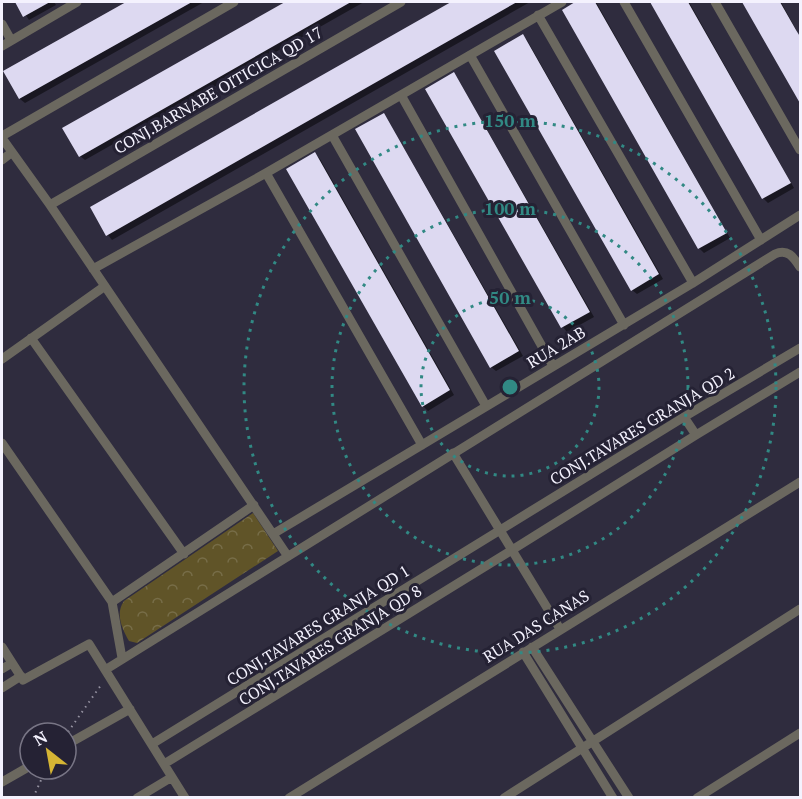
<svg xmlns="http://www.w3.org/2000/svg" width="802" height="799" font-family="'PT Serif',serif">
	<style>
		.park { fill: url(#park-crowns) }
		.shadow { fill: #0007 }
		.building { fill: #ddd9f1 }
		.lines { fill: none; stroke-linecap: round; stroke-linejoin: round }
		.path { stroke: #9592a1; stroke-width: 2; stroke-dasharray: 1.5 4.5; stroke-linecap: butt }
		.street { stroke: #6b685f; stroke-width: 9 }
		.ring { fill: none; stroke: #318984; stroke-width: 3; stroke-dasharray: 3 6 }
		.labels { text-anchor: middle; stroke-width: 6; stroke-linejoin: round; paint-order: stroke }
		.street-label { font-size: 16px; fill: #f4f2fe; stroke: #252234 }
		.centre { fill: #318984; stroke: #252234; stroke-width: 3 }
		.ring-label { font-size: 18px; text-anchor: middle; font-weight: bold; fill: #318984; stroke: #252234; stroke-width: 6; stroke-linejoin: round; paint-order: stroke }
	</style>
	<defs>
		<pattern id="park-crowns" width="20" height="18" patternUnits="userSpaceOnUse" patternTransform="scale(1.5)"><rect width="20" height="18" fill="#605428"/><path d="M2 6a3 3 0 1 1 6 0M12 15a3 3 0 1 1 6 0" fill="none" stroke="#776d48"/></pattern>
	</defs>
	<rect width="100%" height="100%" fill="#2f2c3e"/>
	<path class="park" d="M253,513L278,551L137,643L129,641C122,629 115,613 124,601Z"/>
	<path class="shadow" d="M17,2H54L56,5L29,20Z
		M128,2H204L25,103L20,99L5,72Z
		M287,2H364L85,160L80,156L64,129Z
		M454,2H530L112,240L108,235L92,208Z
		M579,2H596L730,238L704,253L699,248L564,10Z
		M651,2H689L794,188L768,203L763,198Z
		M744,2H781L800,37V102Z
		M522,36L527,40L663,279L637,294L632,290Z
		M454,74L458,79L594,317L567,332L563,327L427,89Z
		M383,115L388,120L523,356L496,371L491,367Z
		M315,154L320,159L454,395L428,411L423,406Z"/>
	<path class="building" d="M15,2H50L23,17Z
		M126,2H192L19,99L3,71Z
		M285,2H351L79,157L62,128Z
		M451,2H517L106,236L90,207Z
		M575,2H595L727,233L698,249L562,10Z
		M650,2H688L791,183L762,199Z
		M742,2H780L796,30L801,38V105Z
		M523,34L659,274L631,291L494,51Z
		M454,72L590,312L561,328L425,89Z
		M384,113L519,351L490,368L355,129Z
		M315,152L450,390L422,407L286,169Z"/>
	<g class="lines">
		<path class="path" d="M68,732L101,685
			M33,798L46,769"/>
		<path class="street" d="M624,2L761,240
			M715,2L800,150
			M538,15L693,283
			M2,24L11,40
			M2,46L77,2
			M470,55L624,325
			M401,95L553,366
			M332,135L486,406
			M2,136L234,2
			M2,138L50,205L287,555
			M2,160L11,153
			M266,173L422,445
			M50,205L401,2
			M93,269L266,173L562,2
			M31,338L184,554
			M2,359L105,286
			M684,417L696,435
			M2,443L112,602L122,658
			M453,453L560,629
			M273,534L693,283L800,215
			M112,602L254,505
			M2,647L23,680L89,644L185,798
			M532,647L629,798
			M523,652L613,798
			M2,669L12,663
			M105,670L775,254C788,248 794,258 800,267
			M2,688L21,676
			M152,744L684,417L800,348
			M66,745L130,709
			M164,764L512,550L696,435L800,372
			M2,782L30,766
			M137,798L172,777
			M289,798L800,482
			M504,798L800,609
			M697,798L800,733"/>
	</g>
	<g class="ring">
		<circle cx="510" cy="387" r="89"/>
		<circle cx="510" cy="387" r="178"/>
		<circle cx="510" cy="387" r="266"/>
	</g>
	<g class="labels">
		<g class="street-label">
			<text transform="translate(218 90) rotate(-30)" y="6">CONJ.BARNABE OITICICA QD 17</text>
			<text transform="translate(556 347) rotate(-31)" y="6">RUA 2AB</text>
			<text transform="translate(642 426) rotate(-31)" y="6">CONJ.TAVARES GRANJA QD 2</text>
			<text transform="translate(318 625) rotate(-32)" y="6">CONJ.TAVARES GRANJA QD 1</text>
			<text transform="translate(536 626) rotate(-32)" y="6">RUA DAS CANAS</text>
			<text transform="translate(330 645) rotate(-32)" y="6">CONJ.TAVARES GRANJA QD 8</text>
		</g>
	</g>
	<circle cx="510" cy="387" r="9" class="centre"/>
	<g class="ring-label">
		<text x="510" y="127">150 m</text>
		<text x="510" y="215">100 m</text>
		<text x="510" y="304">50 m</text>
	</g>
	<rect width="802" height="799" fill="none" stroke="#f4f2fe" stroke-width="6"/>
	<g transform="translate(48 751) rotate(329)"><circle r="28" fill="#252234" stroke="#787585" stroke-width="1.5"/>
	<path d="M0-4.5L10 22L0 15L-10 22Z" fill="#d5b534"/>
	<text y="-9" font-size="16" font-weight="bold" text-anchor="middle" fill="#f4f2fe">N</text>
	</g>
</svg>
